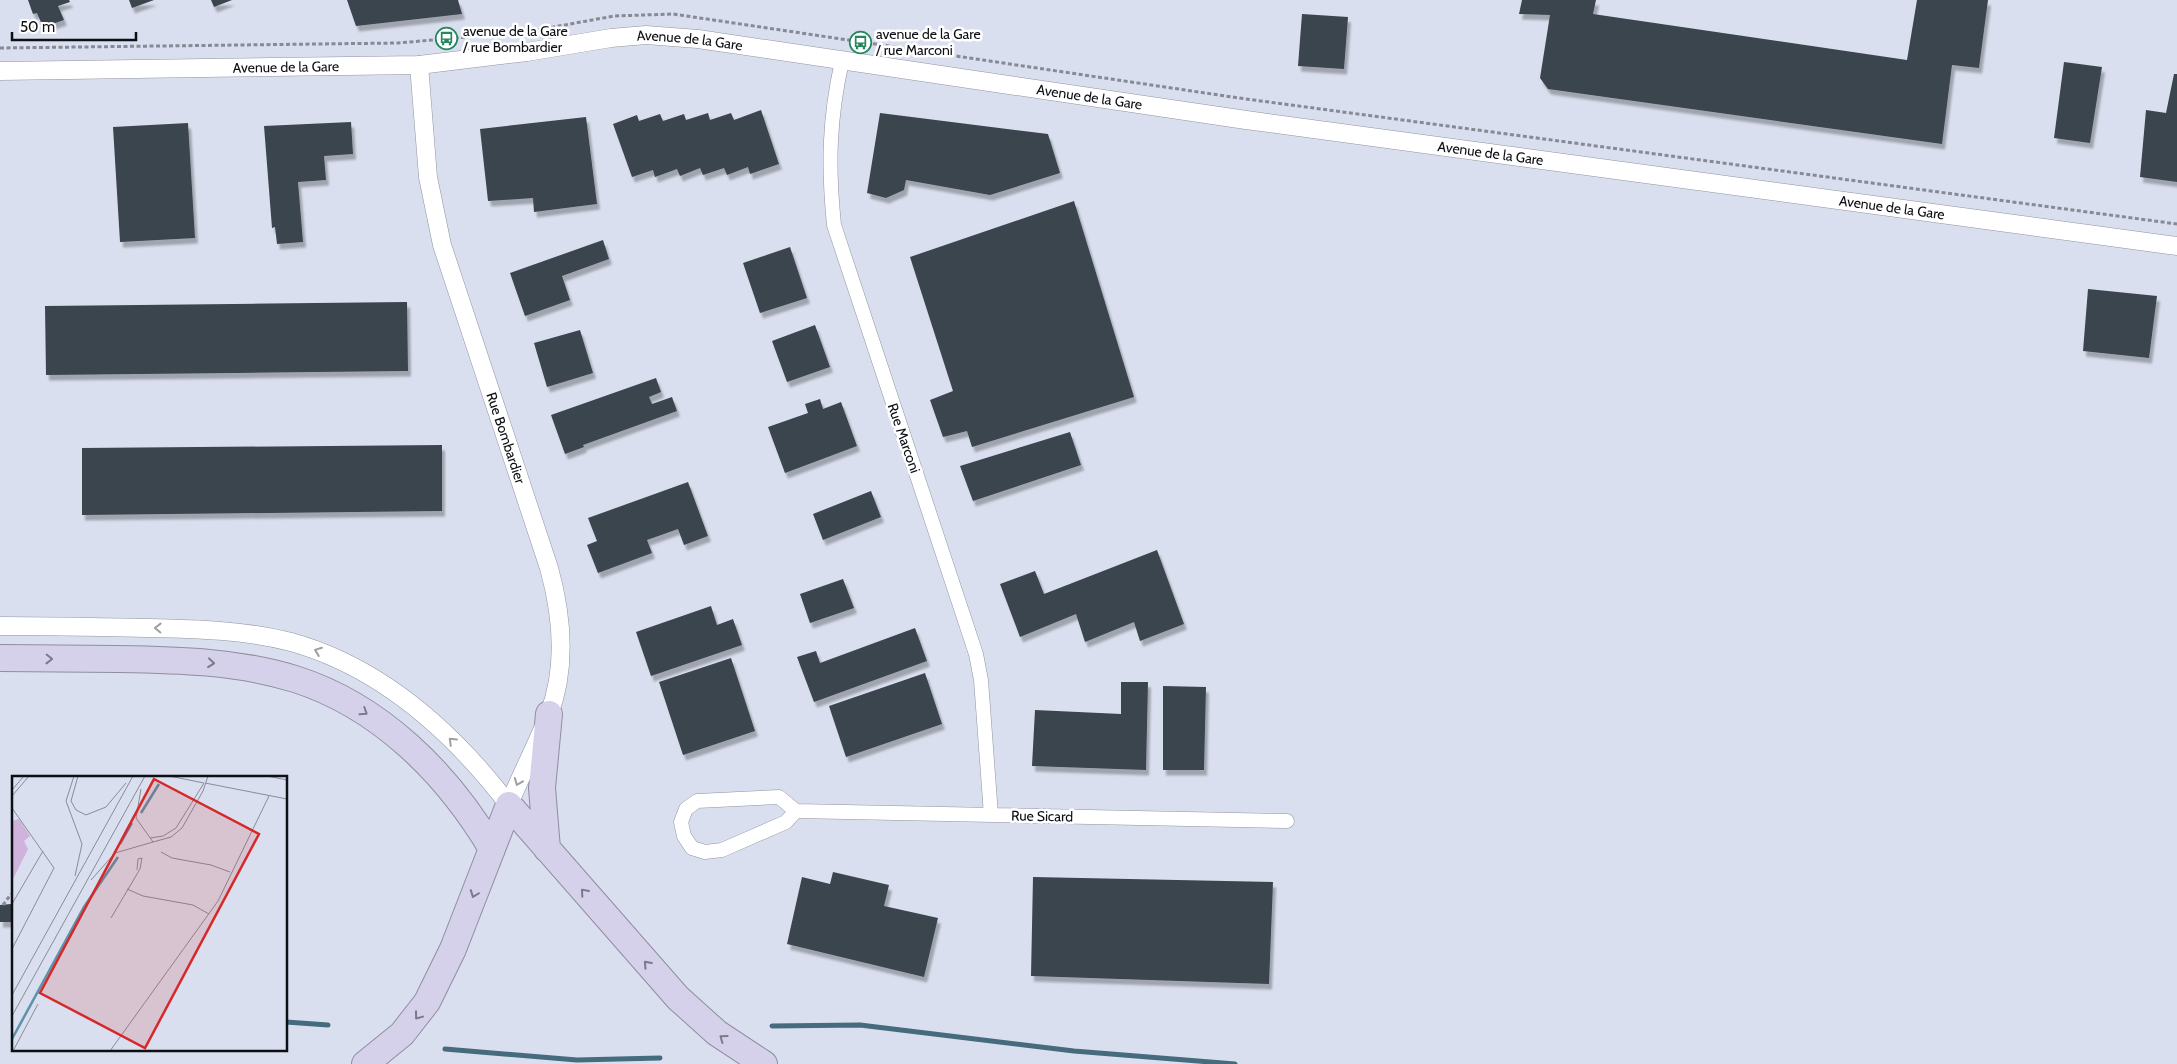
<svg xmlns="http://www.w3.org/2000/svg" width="2177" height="1064" font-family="Cabin,sans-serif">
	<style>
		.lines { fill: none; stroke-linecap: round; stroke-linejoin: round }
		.stream { stroke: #456b7c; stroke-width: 5 }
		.building { fill: #3a444e; filter: url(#shadow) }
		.minor-casing { stroke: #8f94a2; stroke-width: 15 }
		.tertiary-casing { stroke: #8f94a2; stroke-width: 19 }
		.motorway-casing { stroke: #8f8da0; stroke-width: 28 }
		.path { stroke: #868a95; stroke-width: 3; stroke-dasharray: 4 2.5; stroke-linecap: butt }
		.minor { stroke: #fff; stroke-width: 14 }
		.tertiary { stroke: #fff; stroke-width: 18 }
		.motorway { stroke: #d5d1eb; stroke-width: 26 }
		.oneway { stroke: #9f9fa1 }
		.oneway2 { stroke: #7b7a8a }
		.labels { text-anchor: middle; stroke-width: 5; stroke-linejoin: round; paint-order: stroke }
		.poi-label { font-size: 14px; fill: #0e0f14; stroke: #fff; text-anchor: start }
		.street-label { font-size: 14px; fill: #0e0f14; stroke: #fff }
		.inset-river { fill: none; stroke: #5d92a9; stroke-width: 2.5 }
		.inset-road { fill: none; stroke: #888c97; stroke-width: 1 }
		.view { fill: #d62828; fill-opacity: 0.15; stroke: #d62828; stroke-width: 2.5 }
		.inset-edge { fill: none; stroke: #0e0f14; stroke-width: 2.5 }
	</style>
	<defs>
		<filter id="shadow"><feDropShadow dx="3" dy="5.5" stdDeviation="1" flood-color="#0004"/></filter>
	</defs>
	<rect width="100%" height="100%" fill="#d9dfee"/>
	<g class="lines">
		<path class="stream" d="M286,1022L328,1025
			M772,1026L860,1025L1074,1051L1235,1064
			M445,1049L577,1060L660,1058"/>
	</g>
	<path class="building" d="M28,0H69L70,2L58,6L64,20L43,27L37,13L33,14Z
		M129,0H154L132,8Z
		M211,0H232L214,7Z
		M347,0H458L462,14L356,26Z
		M1522,0H1596L1593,14L1907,60L1917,0H1988L1979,68L1952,65L1942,144L1548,89L1540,78L1550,15L1519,14Z
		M1302,14L1348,17L1344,69L1298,66Z
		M2064,62L2102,67L2090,143L2054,138Z
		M2174,74H2177V182L2140,177L2146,110L2166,113Z
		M761,110L779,164L750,174L748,167L727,175L724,168L703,175L700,168L680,176L677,169L655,177L653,170L632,177L613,124L637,115L639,121L660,114L663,121L684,114L686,120L708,113L710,120L731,113L734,120Z
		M880,113L1048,134L1060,173L990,195L906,180L904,190L886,198L867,193Z
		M586,117L597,204L534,212L533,198L488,201L480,129Z
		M351,122L353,154L324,156L326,180L298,182L303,242L277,244L275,227L272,228L264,126Z
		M188,123L195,238L120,242L113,127Z
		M1074,201L1134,397L972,447L967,431L943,437L930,400L953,391L910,257Z
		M603,240L609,259L562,276L570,300L525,316L510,273Z
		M790,247L807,298L760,313L743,263Z
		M2088,289L2157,296L2149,358L2083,351Z
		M407,302L408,371L46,375L45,306Z
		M815,325L830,367L787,382L772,341Z
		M580,330L593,373L547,387L534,343Z
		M656,378L661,392L649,397L652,404L672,397L677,411L583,445L584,447L565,454L551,415Z
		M820,399L823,409L841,402L857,446L785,473L768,427L808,413L805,404Z
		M1070,432L1081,465L973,501L960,466Z
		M442,445V511L82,515V448Z
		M688,482L708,536L684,545L678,529L647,540L652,553L598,573L587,545L597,541L588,518Z
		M871,491L881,517L823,540L813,514Z
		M1157,550L1184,624L1140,641L1134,622L1085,642L1076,614L1020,637L1000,584L1035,571L1044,594Z
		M843,579L854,608L810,623L800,594Z
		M711,606L717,625L733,619L742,645L651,676L636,632Z
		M915,628L927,661L814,702L797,657L816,651L820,663Z
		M731,658L755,731L683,755L659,682Z
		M925,673L942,724L846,757L829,706Z
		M1121,682H1148L1146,770L1032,766L1035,710L1121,714Z
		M1163,686L1206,687L1204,770H1163Z
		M833,872L889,885L884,906L938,918L924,977L787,944L802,877L830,884Z
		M1033,877L1273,882L1269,984L1031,976Z
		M11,904V922H0V905Z"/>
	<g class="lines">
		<defs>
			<path id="minor" d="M842,61C829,119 828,166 834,225L976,654L981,680L991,815
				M796,811L786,822L722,850L705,852L692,848L684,836L681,822L686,809L697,801L779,797L796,811L1287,821"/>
			<g id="tertiary">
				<path id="s1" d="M419,65L428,177L442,245L549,568C562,615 567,667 549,714C537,745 521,774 509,805"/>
				<path id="s2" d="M0,71L419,65L527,52L611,38L646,35L698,39L1246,120L2177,246"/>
				<path d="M0,626C49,626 99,627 148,628C196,629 244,630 291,642C381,667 453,732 509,805"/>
			</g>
			<path id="motorway" d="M0,658C39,658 79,659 118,659C177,660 237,661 295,679C380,706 447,773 492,849
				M547,849L542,788L549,714
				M365,1064L402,1034L427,1002L453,949L509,805L678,998L717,1033L764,1064"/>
		</defs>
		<use href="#minor" class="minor-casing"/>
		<use href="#tertiary" class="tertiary-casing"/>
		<use href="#motorway" class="motorway-casing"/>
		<path class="path" d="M0,48L398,43L467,37L490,32L521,33L614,16L673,14L1239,98L2177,224
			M3,905L11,894"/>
		<use href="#minor" class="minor"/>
		<use href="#tertiary" class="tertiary"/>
		<use href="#motorway" class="motorway"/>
	</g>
	<defs><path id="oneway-chevron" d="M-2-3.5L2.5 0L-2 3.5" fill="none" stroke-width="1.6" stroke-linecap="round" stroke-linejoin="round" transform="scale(1.25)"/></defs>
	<g class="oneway">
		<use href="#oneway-chevron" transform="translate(158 628) rotate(-179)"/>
		<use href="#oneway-chevron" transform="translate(318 651) rotate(-159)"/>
		<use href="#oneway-chevron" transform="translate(452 741) rotate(-136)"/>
		<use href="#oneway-chevron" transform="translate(518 782) rotate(112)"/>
	</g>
	<g class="oneway2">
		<use href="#oneway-chevron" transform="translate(49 659) rotate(1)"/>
		<use href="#oneway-chevron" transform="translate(211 663) rotate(6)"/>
		<use href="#oneway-chevron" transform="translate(364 712) rotate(33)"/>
		<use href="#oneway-chevron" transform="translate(584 892) rotate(-131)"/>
		<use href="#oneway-chevron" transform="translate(474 894) rotate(111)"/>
		<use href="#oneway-chevron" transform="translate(647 964) rotate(-132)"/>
		<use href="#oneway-chevron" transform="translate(418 1016) rotate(127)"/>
		<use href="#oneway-chevron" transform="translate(723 1038) rotate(-144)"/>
	</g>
	<defs>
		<symbol id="bus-ring" viewBox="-11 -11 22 22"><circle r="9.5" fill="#fff" stroke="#26865e" stroke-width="1.5"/><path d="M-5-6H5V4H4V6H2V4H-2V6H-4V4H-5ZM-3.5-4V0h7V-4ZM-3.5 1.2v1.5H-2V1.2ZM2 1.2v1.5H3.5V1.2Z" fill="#26865e"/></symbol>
	</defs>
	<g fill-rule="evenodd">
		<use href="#bus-ring" x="434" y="26" width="25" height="25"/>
		<use href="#bus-ring" x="848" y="30" width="25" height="25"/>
	</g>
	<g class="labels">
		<g class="poi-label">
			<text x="463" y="36">avenue de la Gare<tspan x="463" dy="16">/ rue Bombardier</tspan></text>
			<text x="876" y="39">avenue de la Gare<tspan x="876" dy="16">/ rue Marconi</tspan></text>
		</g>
		<g class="street-label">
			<text dy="5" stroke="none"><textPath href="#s2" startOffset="692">Avenue de la Gare</textPath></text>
			<text dy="5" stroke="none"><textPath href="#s2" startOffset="286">Avenue de la Gare</textPath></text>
			<text dy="5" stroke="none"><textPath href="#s2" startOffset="1096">Avenue de la Gare</textPath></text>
			<text dy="5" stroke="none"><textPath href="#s2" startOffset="1501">Avenue de la Gare</textPath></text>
			<text dy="5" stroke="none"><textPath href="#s2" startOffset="1906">Avenue de la Gare</textPath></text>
			<text dy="5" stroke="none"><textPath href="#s1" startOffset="385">Rue Bombardier</textPath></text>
			<text transform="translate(904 438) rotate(71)" y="5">Rue Marconi</text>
			<text transform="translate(1042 816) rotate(1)" y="5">Rue Sicard</text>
		</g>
	</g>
	<g transform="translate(12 776)">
		<rect width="275" height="275" fill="#d9dfee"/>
		<path d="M7,43L18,60L12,65L16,73L0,105V45Z" fill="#cfb3dd"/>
		<path class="inset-river" d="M129,37L147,8M108,68L120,47M0,263L72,131L106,81"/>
		<path class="inset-road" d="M62,0L54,25L70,68L63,100M66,0L59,25L64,34L74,39L94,31L114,7M157,0L192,7M255,0L275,4M193,7L275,23M0,14L12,0M0,20L17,0M0,32L42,92L0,173M138,62L151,60L164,52L192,7M141,66L159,61L170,52L191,15L196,0M149,76L160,82L199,89L218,96M79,104L103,77L141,66L124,42L129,13M115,113L131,120L181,129L197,138M0,128L31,75M99,142L128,93L130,82L126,83L125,94M0,219L121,0M0,240L133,0M1,275L26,228M98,275L206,125L257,20"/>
		<path class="view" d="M142,3L247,58L133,272L28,217Z"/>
		<rect width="275" height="275" class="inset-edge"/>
	</g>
	<path d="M12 32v8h124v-8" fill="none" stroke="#0e0f14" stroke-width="2.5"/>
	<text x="20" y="32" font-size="15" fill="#0e0f14" stroke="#ffffff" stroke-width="4" paint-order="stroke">50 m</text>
</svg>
